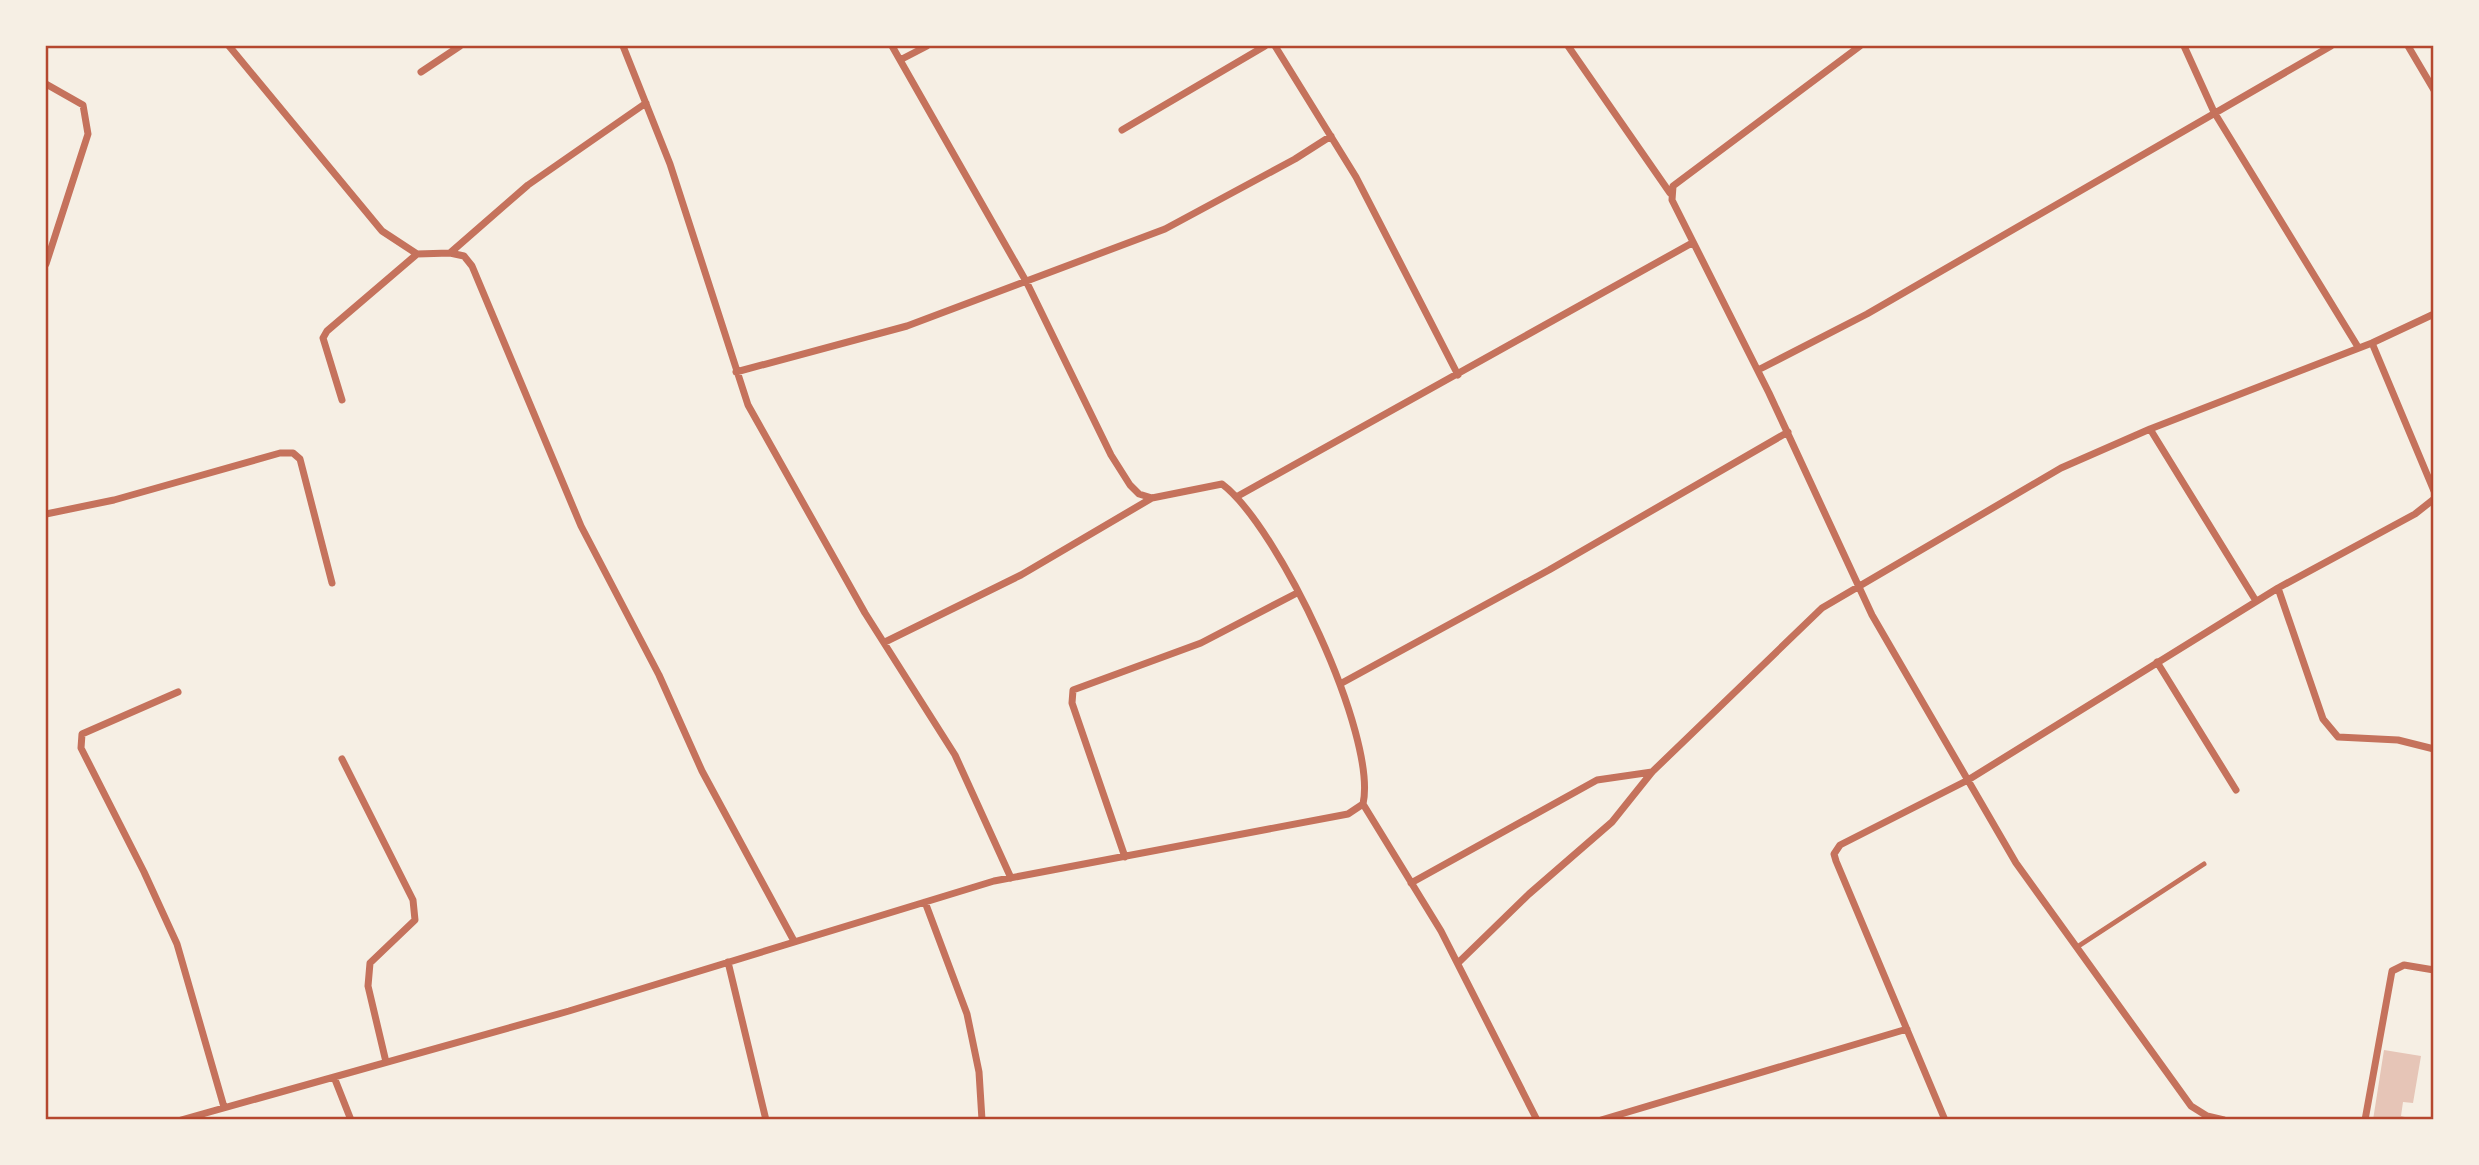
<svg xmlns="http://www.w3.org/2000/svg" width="2479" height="1165" font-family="'Alegreya Sans',sans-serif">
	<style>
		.building { fill: #e6c5b7 }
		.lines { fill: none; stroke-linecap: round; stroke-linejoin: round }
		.service { stroke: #c5725c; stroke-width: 5 }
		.minor { stroke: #c5725c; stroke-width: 7 }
		.neatline { fill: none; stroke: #b5482f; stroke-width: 2.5 }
	</style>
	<rect width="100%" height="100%" fill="#f6efe4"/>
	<path class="building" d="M2384,1050L2421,1056L2413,1103L2403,1102L2401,1116L2416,1120H2373Z"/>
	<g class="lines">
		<path class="service" d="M2077,947L2204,864"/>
		<path class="minor" d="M229,46L382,231L417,254L450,253L464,256L472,266L581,526L659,675L702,771L794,941
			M623,46L670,164L748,405L865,613L955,755L1011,878
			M1275,46L1356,177L1458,375
			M1568,46L1670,193
			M1860,46L1681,180L1673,186L1672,200L1769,393L1872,615L2016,863L2191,1106L2207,1116L2224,1120
			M2184,46L2214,112L2358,347
			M2408,46L2434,90
			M900,60L927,46
			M421,72L460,46
			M46,84L83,105L88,134L46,264
			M1122,130L1265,46
			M450,253L528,185L646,103
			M2372,343L2434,491
			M1758,370L1867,314L2331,46
			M736,372L907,326L1165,229L1295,159L1331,136
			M342,400L323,338L327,331L417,254
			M2150,429L2256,601
			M1238,496L1692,243
			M46,514L114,500L280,453H293L300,459L332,583
			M2278,588L2323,719L2338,737L2398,740L2434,749
			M885,642L1021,575L1152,498
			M2157,662L2236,790
			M1340,684L1549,570L1788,432
			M178,692L82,734L81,748L144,872L177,944L224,1107
			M342,759L413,900L415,920L370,963L368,986L386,1062
			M1363,804L1441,931L1537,1120
			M1125,857L1072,703L1073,690L1201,643L1297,593
			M1411,883L1597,780L1652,772
			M925,902L967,1014L979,1072L982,1120
			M728,962L766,1120
			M1458,963L1529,894L1612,822L1652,772L1822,608L2061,468L2150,429L2372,343L2434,314
			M334,1077L351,1120
			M181,1120L569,1011L994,881L1348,814L1363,804C1378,736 1278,526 1222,484L1152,498L1139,494L1130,485L1111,455L1027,283L892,46
			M1601,1120L1907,1029
			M1945,1120L1836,861L1834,854L1840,845L1968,780L2278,588L2415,514L2434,499
			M2365,1120L2392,971L2404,965L2434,970"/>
	</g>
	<rect width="2479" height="1165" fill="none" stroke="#f6efe4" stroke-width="94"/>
	<rect x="47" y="47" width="2385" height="1071" class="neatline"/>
</svg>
